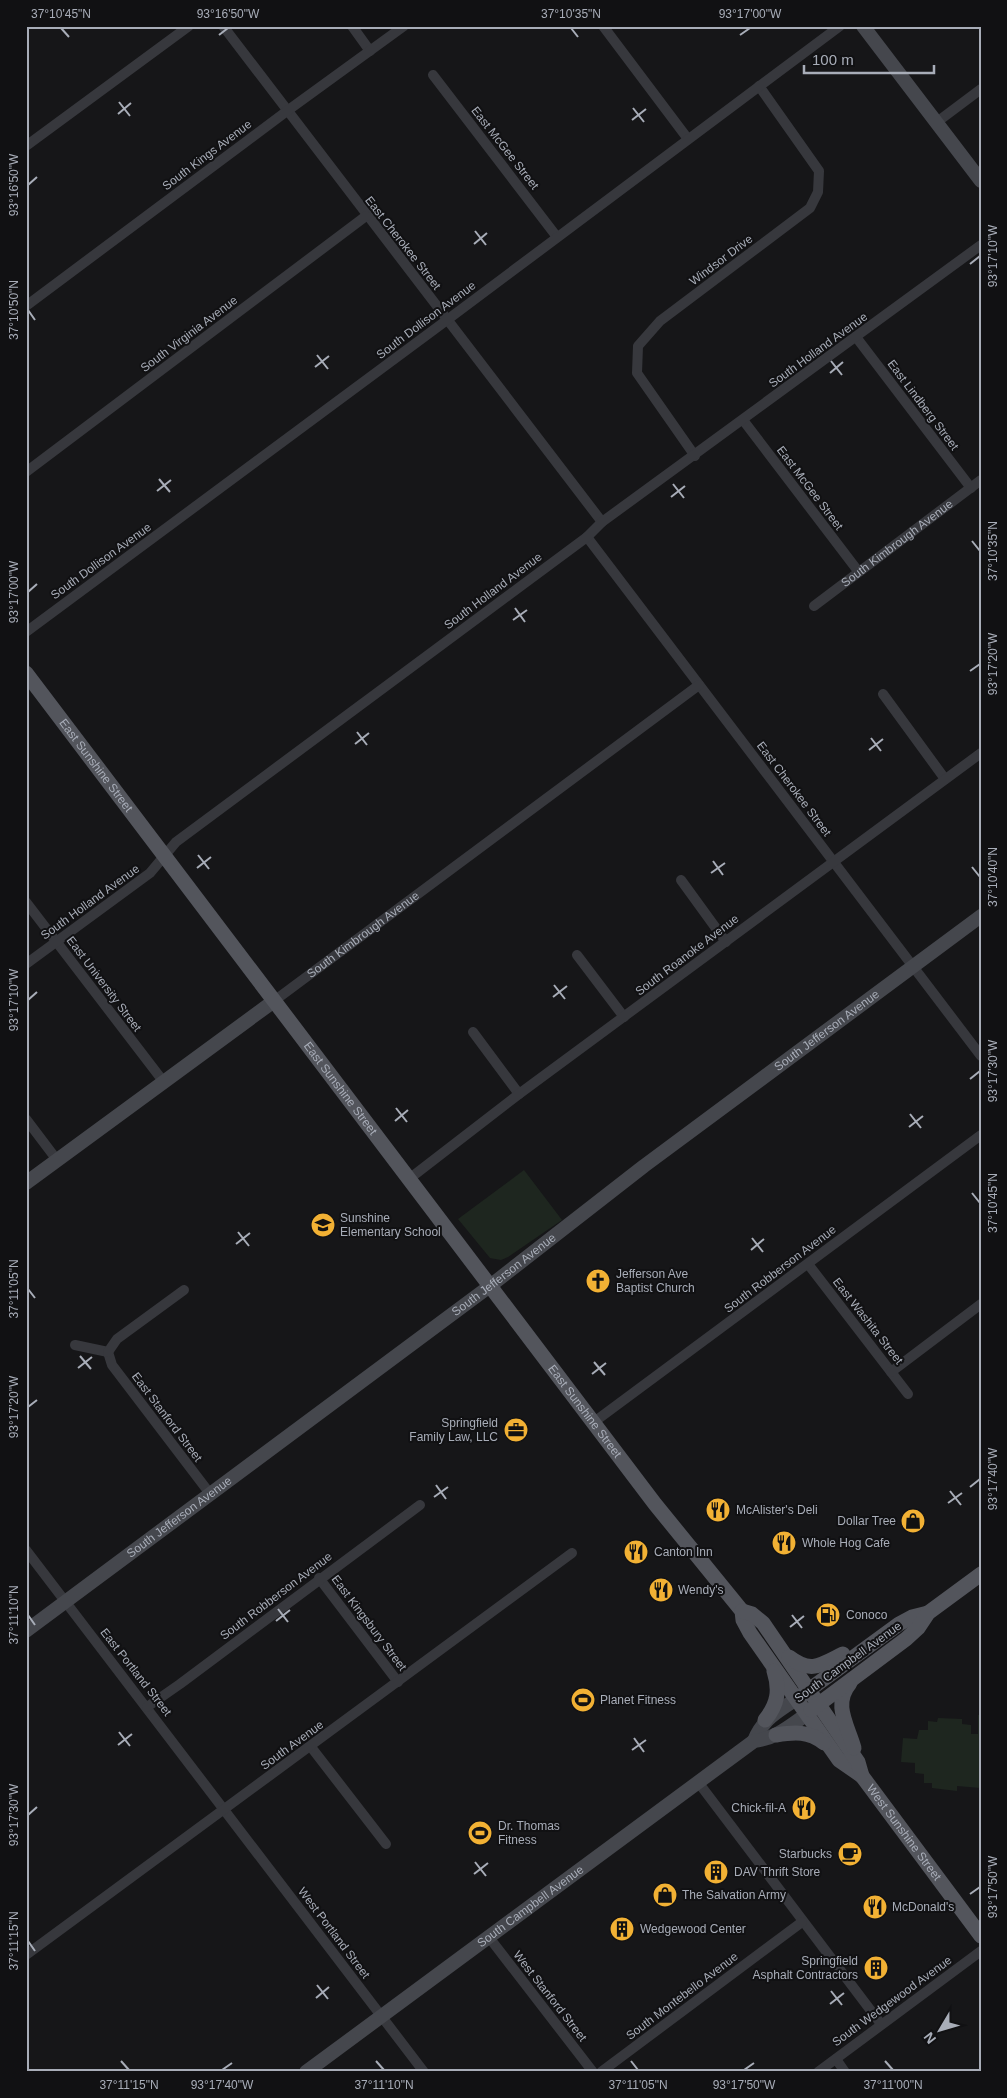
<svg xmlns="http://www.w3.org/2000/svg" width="1007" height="2098" font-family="Arial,sans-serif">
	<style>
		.green { fill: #1e261f }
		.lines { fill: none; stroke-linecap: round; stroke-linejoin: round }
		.street { stroke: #37383d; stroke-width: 10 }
		.secondary { stroke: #45474d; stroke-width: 14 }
		.primary { stroke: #53555c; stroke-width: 15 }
		.ticks { fill: none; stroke: #a8adb8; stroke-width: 2 }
		.labels { text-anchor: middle; stroke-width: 4; stroke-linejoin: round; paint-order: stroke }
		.street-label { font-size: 12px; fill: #a8adb8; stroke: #111113 }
		.poi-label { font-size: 12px; fill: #a8adb8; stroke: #111113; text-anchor: start }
		.neatline { fill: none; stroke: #a8adb8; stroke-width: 2 }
		.ticks-label { font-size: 12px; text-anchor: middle; fill: #a8adb8 }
	</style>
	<rect width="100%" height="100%" fill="#161618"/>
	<path class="green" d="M524,1170L562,1220L508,1257L501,1260L490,1258L458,1219Z
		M978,1715H981V1788L957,1786V1791L932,1788V1783H924V1774L915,1773V1763L901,1762L903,1738L917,1739L919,1730H928V1721L937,1722L938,1718L962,1719V1724L971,1725V1734H978Z"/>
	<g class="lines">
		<g class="street">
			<path d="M223,26L602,522"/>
			<path d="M352,26L370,51"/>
			<path d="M603,26L688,139"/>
			<path d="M433,75L557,237"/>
			<path d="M937,122L981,89"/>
			<path d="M26,146L189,26"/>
			<path d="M26,306L287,111L404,26"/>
			<path d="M856,337L971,488"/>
			<path d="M743,420L858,571"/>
			<path d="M695,456L637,373L638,346L660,321L810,208L818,192L819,171L759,86"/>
			<path d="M26,472L366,216"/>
			<path d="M587,537L981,1056"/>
			<path id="s1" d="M814,606L981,480"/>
			<path d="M26,632L447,320L840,26"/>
			<path d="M883,694L945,779"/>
			<path d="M681,880L726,942"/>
			<path d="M26,902L163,1081"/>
			<path d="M577,955L624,1017"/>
			<path d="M26,964L150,873L176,842L587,537L602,522L981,245"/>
			<path id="s2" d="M274,1001L699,685"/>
			<path d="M473,1032L519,1094"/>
			<path d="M26,1119L57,1160"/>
			<path d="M409,1179L519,1094L981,753"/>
			<path d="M808,1264L908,1394"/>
			<path d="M75,1345L108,1352"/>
			<path d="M108,1352L112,1365L211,1495"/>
			<path d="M108,1352L117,1339L184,1290"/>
			<path d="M891,1372L981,1304"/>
			<path d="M594,1422L981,1135"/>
			<path d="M26,1550L424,2072"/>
			<path d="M319,1578L398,1682"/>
			<path d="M147,1707L180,1684L420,1505"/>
			<path d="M311,1747L386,1844"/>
			<path d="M698,1782L881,2024"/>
			<path d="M488,1936L593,2072"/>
			<path d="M26,1955L572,1553"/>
			<path d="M836,2059L845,2072"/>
			<path d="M601,2072L802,1922"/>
			<path d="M818,2072L981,1951"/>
		</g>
		<g class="secondary">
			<path d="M863,26L981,181"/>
			<path d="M26,1183L274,1001"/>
			<path id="s3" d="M26,1631L490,1286L644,1166L981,916"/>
			<path d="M754,1741C762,1719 778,1712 796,1699"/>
			<path id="s4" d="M306,2072L754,1741C775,1739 790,1726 807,1714"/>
		</g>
		<g class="primary">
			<path id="s5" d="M26,673L655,1504L742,1611L743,1620L750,1633L839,1760L862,1776"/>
			<path id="s6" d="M742,1611L752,1614L763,1623L858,1762L862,1776L981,1936"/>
			<path d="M789,1657C811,1674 821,1665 843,1654"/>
			<path d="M850,1683C832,1704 848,1726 854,1748"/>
			<path d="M802,1695L899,1624L912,1617L928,1613"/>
			<path d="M811,1710L906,1639L918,1628L928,1613L981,1574"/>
			<path d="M765,1720C778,1704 780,1690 774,1671"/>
			<path d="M776,1735C795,1732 809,1731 824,1743"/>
		</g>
	</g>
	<path class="ticks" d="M61,28L69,37M571,28L578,37M219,35L228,28M740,35L750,28M119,102L130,116M633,108L644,122M118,114L131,103M632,120L646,109M28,185L37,177M475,231L486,245M474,244L487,233M970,264L980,256M28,310L35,320M317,355L328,369M831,361L842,375M315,367L329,356M830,373L843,362M159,479L170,492M673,484L684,498M157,491L171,480M671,497L685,486M972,541L980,551M28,592L37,584M515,608L525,622M513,620L527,610M970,671L980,664M357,732L367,745M871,738L881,751M355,744L369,733M869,750L883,739M198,855L209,869M713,861L723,875M972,867L980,877M197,868L211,857M711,873L725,863M554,985L565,999M553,997L567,986M28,1000L37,992M970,1079L980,1071M396,1108L407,1122M910,1114L921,1128M395,1121L408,1110M909,1127L923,1116M972,1193L980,1203M238,1232L249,1246M752,1238L763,1252M236,1244L250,1233M751,1250L764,1239M28,1289L35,1298M80,1356L91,1369M594,1362L605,1375M78,1368L92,1357M592,1374L606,1363M28,1407L37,1400M436,1485L446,1499M970,1487L980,1479M950,1491L961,1505M434,1497L448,1487M948,1503L962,1493M278,1609L288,1622M28,1615L35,1625M792,1615L802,1628M276,1621L290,1610M790,1627L804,1616M119,1732L130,1746M634,1738L644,1752M118,1745L132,1734M632,1750L646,1740M28,1815L37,1807M475,1862L486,1876M474,1874L488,1863M970,1894L980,1887M28,1941L35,1951M317,1985L328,1999M831,1991L842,2005M316,1998L329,1987M830,2004L844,1993M121,2061L129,2070M376,2061L384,2070M631,2061L638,2070M885,2061L893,2070M222,2070L232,2063M744,2070L754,2063"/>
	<defs>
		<symbol id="school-disc" viewBox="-11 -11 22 22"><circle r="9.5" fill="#f2b134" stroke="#111113"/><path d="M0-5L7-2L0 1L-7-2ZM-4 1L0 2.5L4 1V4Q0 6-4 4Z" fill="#111"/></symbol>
		<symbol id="church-disc" viewBox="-11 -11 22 22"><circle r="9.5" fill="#f2b134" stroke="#111113"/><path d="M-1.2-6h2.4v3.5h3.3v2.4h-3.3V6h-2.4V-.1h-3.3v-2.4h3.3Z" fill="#111"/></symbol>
		<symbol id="office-disc" viewBox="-11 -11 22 22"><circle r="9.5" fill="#f2b134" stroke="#111113"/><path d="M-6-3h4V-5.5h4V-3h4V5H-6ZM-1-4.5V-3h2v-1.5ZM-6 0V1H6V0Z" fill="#111"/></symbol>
		<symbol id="restaurant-disc" viewBox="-11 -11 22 22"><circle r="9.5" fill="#f2b134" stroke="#111113"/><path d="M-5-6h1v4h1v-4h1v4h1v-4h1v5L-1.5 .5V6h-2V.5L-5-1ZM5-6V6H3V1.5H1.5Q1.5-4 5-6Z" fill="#111"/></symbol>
		<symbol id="shop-disc" viewBox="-11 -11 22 22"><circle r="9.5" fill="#f2b134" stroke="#111113"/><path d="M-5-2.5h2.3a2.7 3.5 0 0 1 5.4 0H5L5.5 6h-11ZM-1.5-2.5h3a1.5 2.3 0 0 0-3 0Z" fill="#111"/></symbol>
		<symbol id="fuel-disc" viewBox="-11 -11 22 22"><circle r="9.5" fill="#f2b134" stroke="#111113"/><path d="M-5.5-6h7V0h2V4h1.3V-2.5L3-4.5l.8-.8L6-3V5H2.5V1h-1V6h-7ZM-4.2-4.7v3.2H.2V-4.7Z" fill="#111"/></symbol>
		<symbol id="stadium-disc" viewBox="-11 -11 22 22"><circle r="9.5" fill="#f2b134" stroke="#111113"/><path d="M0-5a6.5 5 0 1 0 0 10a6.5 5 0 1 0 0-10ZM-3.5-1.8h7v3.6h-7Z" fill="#111"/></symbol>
		<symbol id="cafe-disc" viewBox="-11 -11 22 22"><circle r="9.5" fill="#f2b134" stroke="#111113"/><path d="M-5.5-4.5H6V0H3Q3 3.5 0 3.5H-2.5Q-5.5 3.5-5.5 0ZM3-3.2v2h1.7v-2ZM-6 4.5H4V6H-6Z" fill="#111"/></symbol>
		<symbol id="building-disc" viewBox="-11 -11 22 22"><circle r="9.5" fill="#f2b134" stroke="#111113"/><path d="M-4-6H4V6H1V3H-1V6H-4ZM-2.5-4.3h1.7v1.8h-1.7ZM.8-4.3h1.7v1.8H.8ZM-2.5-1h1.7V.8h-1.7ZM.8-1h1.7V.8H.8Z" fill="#111"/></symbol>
	</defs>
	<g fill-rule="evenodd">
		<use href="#school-disc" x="309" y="1211" width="28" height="28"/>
		<use href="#church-disc" x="584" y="1267" width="28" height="28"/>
		<use href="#office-disc" x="502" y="1416" width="28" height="28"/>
		<use href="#restaurant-disc" x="704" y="1496" width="28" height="28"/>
		<use href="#shop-disc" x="899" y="1507" width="28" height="28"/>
		<use href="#restaurant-disc" x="770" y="1529" width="28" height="28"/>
		<use href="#restaurant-disc" x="622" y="1538" width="28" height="28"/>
		<use href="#restaurant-disc" x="647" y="1576" width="28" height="28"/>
		<use href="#fuel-disc" x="814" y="1601" width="28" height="28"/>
		<use href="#stadium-disc" x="569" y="1686" width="28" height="28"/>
		<use href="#restaurant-disc" x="790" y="1794" width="28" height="28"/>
		<use href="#stadium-disc" x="466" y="1819" width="28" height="28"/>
		<use href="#cafe-disc" x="836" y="1840" width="28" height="28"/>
		<use href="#building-disc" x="702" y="1858" width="28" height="28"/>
		<use href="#shop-disc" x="651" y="1881" width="28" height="28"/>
		<use href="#restaurant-disc" x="861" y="1893" width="28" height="28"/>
		<use href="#building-disc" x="608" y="1915" width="28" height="28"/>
		<use href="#building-disc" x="862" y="1954" width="28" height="28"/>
	</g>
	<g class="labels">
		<g class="street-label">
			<text transform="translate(505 148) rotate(52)" y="4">East McGee Street</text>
			<text transform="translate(207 155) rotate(-37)" y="4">South Kings Avenue</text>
			<text transform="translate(403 243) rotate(52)" y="4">East Cherokee Street</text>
			<text transform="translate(721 260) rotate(-37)" y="4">Windsor Drive</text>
			<text transform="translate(426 320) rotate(-37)" y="4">South Dollison Avenue</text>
			<text transform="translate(189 334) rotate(-37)" y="4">South Virginia Avenue</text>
			<text transform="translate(818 350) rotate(-36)" y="4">South Holland Avenue</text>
			<text transform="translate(923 405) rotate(53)" y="4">East Lindberg Street</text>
			<text transform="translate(810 488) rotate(53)" y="4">East McGee Street</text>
			<text dy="4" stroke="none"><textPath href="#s1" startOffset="104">South Kimbrough Avenue</textPath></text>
			<text transform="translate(101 561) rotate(-36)" y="4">South Dollison Avenue</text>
			<text transform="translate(493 591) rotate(-37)" y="4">South Holland Avenue</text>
			<text dy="4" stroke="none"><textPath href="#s5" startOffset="116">East Sunshine Street</textPath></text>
			<text transform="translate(794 789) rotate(53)" y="4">East Cherokee Street</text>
			<text transform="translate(90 902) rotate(-36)" y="4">South Holland Avenue</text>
			<text dy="4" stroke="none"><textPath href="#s2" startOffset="111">South Kimbrough Avenue</textPath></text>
			<text transform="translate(687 955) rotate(-37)" y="4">South Roanoke Avenue</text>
			<text transform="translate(104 984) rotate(53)" y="4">East University Street</text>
			<text dy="4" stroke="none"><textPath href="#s3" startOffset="1001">South Jefferson Avenue</textPath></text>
			<text dy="4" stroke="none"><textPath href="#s5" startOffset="521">East Sunshine Street</textPath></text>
			<text transform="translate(780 1269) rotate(-37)" y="4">South Robberson Avenue</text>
			<text dy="4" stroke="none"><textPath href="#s3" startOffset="596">South Jefferson Avenue</textPath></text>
			<text transform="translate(868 1321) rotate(52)" y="4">East Washita Street</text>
			<text dy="4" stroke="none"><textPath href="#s5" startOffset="926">East Sunshine Street</textPath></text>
			<text transform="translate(167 1417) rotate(53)" y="4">East Stanford Street</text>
			<text dy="4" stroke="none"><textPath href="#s3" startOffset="191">South Jefferson Avenue</textPath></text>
			<text transform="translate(276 1596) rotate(-37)" y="4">South Robberson Avenue</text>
			<text transform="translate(369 1623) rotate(53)" y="4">East Kingsbury Street</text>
			<text transform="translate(848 1662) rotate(-36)" y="4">South Campbell Avenue</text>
			<text transform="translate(136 1672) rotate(52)" y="4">East Portland Street</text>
			<text transform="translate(292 1745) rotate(-36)" y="4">South Avenue</text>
			<text dy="4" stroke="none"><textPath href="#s6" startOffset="278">West Sunshine Street</textPath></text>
			<text dy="4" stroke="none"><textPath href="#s4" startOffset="279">South Campbell Avenue</textPath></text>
			<text transform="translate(334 1933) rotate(53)" y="4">West Portland Street</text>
			<text transform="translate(550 1996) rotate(52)" y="4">West Stanford Street</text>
			<text transform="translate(682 1996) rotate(-37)" y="4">South Montebello Avenue</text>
			<text transform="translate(892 2001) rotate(-36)" y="4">South Wedgewood Avenue</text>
		</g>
		<g class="poi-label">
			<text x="340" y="1222">Sunshine<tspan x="340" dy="14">Elementary School</tspan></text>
			<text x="616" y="1278">Jefferson Ave<tspan x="616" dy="14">Baptist Church</tspan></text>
			<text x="498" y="1427" text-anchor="end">Springfield<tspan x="498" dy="14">Family Law, LLC</tspan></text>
			<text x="736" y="1514">McAlister's Deli</text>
			<text x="896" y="1525" text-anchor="end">Dollar Tree</text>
			<text x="802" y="1547">Whole Hog Cafe</text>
			<text x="654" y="1556">Canton Inn</text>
			<text x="678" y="1594">Wendy's</text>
			<text x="846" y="1619">Conoco</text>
			<text x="600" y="1704">Planet Fitness</text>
			<text x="786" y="1812" text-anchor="end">Chick-fil-A</text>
			<text x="498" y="1830">Dr. Thomas<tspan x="498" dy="14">Fitness</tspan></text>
			<text x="832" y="1858" text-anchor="end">Starbucks</text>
			<text x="734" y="1876">DAV Thrift Store</text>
			<text x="682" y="1899">The Salvation Army</text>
			<text x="892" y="1911">McDonald's</text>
			<text x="640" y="1933">Wedgewood Center</text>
			<text x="858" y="1965" text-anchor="end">Springfield<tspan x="858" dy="14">Asphalt Contractors</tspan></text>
		</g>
	</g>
	<rect width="1007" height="2098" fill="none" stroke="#111113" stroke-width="55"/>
	<g transform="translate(940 2030) rotate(232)" stroke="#111113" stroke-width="4" paint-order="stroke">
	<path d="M0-4L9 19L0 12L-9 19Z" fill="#a8adb8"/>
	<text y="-8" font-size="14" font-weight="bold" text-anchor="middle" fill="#a8adb8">N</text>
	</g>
	<path d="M804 65v8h130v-8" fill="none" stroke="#a8adb8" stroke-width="2.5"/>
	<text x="812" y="65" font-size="15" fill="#a8adb8" stroke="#111113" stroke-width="4" paint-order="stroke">100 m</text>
	<rect x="28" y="28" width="952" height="2042" class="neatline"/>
	<g class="ticks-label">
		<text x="61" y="18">37°10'45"N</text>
		<text x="228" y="18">93°16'50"W</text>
		<text x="571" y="18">37°10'35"N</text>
		<text x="750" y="18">93°17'00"W</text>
		<text transform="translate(14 185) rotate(-90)" y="4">93°16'50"W</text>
		<text transform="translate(993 256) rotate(-90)" y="4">93°17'10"W</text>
		<text transform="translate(14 310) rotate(-90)" y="4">37°10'50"N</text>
		<text transform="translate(993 551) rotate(-90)" y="4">37°10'35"N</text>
		<text transform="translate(14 592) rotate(-90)" y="4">93°17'00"W</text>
		<text transform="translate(993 664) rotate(-90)" y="4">93°17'20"W</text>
		<text transform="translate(993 877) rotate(-90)" y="4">37°10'40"N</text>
		<text transform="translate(14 1000) rotate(-90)" y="4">93°17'10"W</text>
		<text transform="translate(993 1071) rotate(-90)" y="4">93°17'30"W</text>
		<text transform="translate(993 1203) rotate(-90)" y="4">37°10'45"N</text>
		<text transform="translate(14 1289) rotate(-90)" y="4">37°11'05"N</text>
		<text transform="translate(14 1407) rotate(-90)" y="4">93°17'20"W</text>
		<text transform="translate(993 1479) rotate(-90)" y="4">93°17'40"W</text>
		<text transform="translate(14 1615) rotate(-90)" y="4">37°11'10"N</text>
		<text transform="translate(14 1815) rotate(-90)" y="4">93°17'30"W</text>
		<text transform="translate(993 1887) rotate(-90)" y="4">93°17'50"W</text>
		<text transform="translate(14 1941) rotate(-90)" y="4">37°11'15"N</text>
		<text x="129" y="2089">37°11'15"N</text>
		<text x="222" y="2089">93°17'40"W</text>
		<text x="384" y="2089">37°11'10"N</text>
		<text x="638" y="2089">37°11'05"N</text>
		<text x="744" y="2089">93°17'50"W</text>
		<text x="893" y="2089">37°11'00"N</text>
	</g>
</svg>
